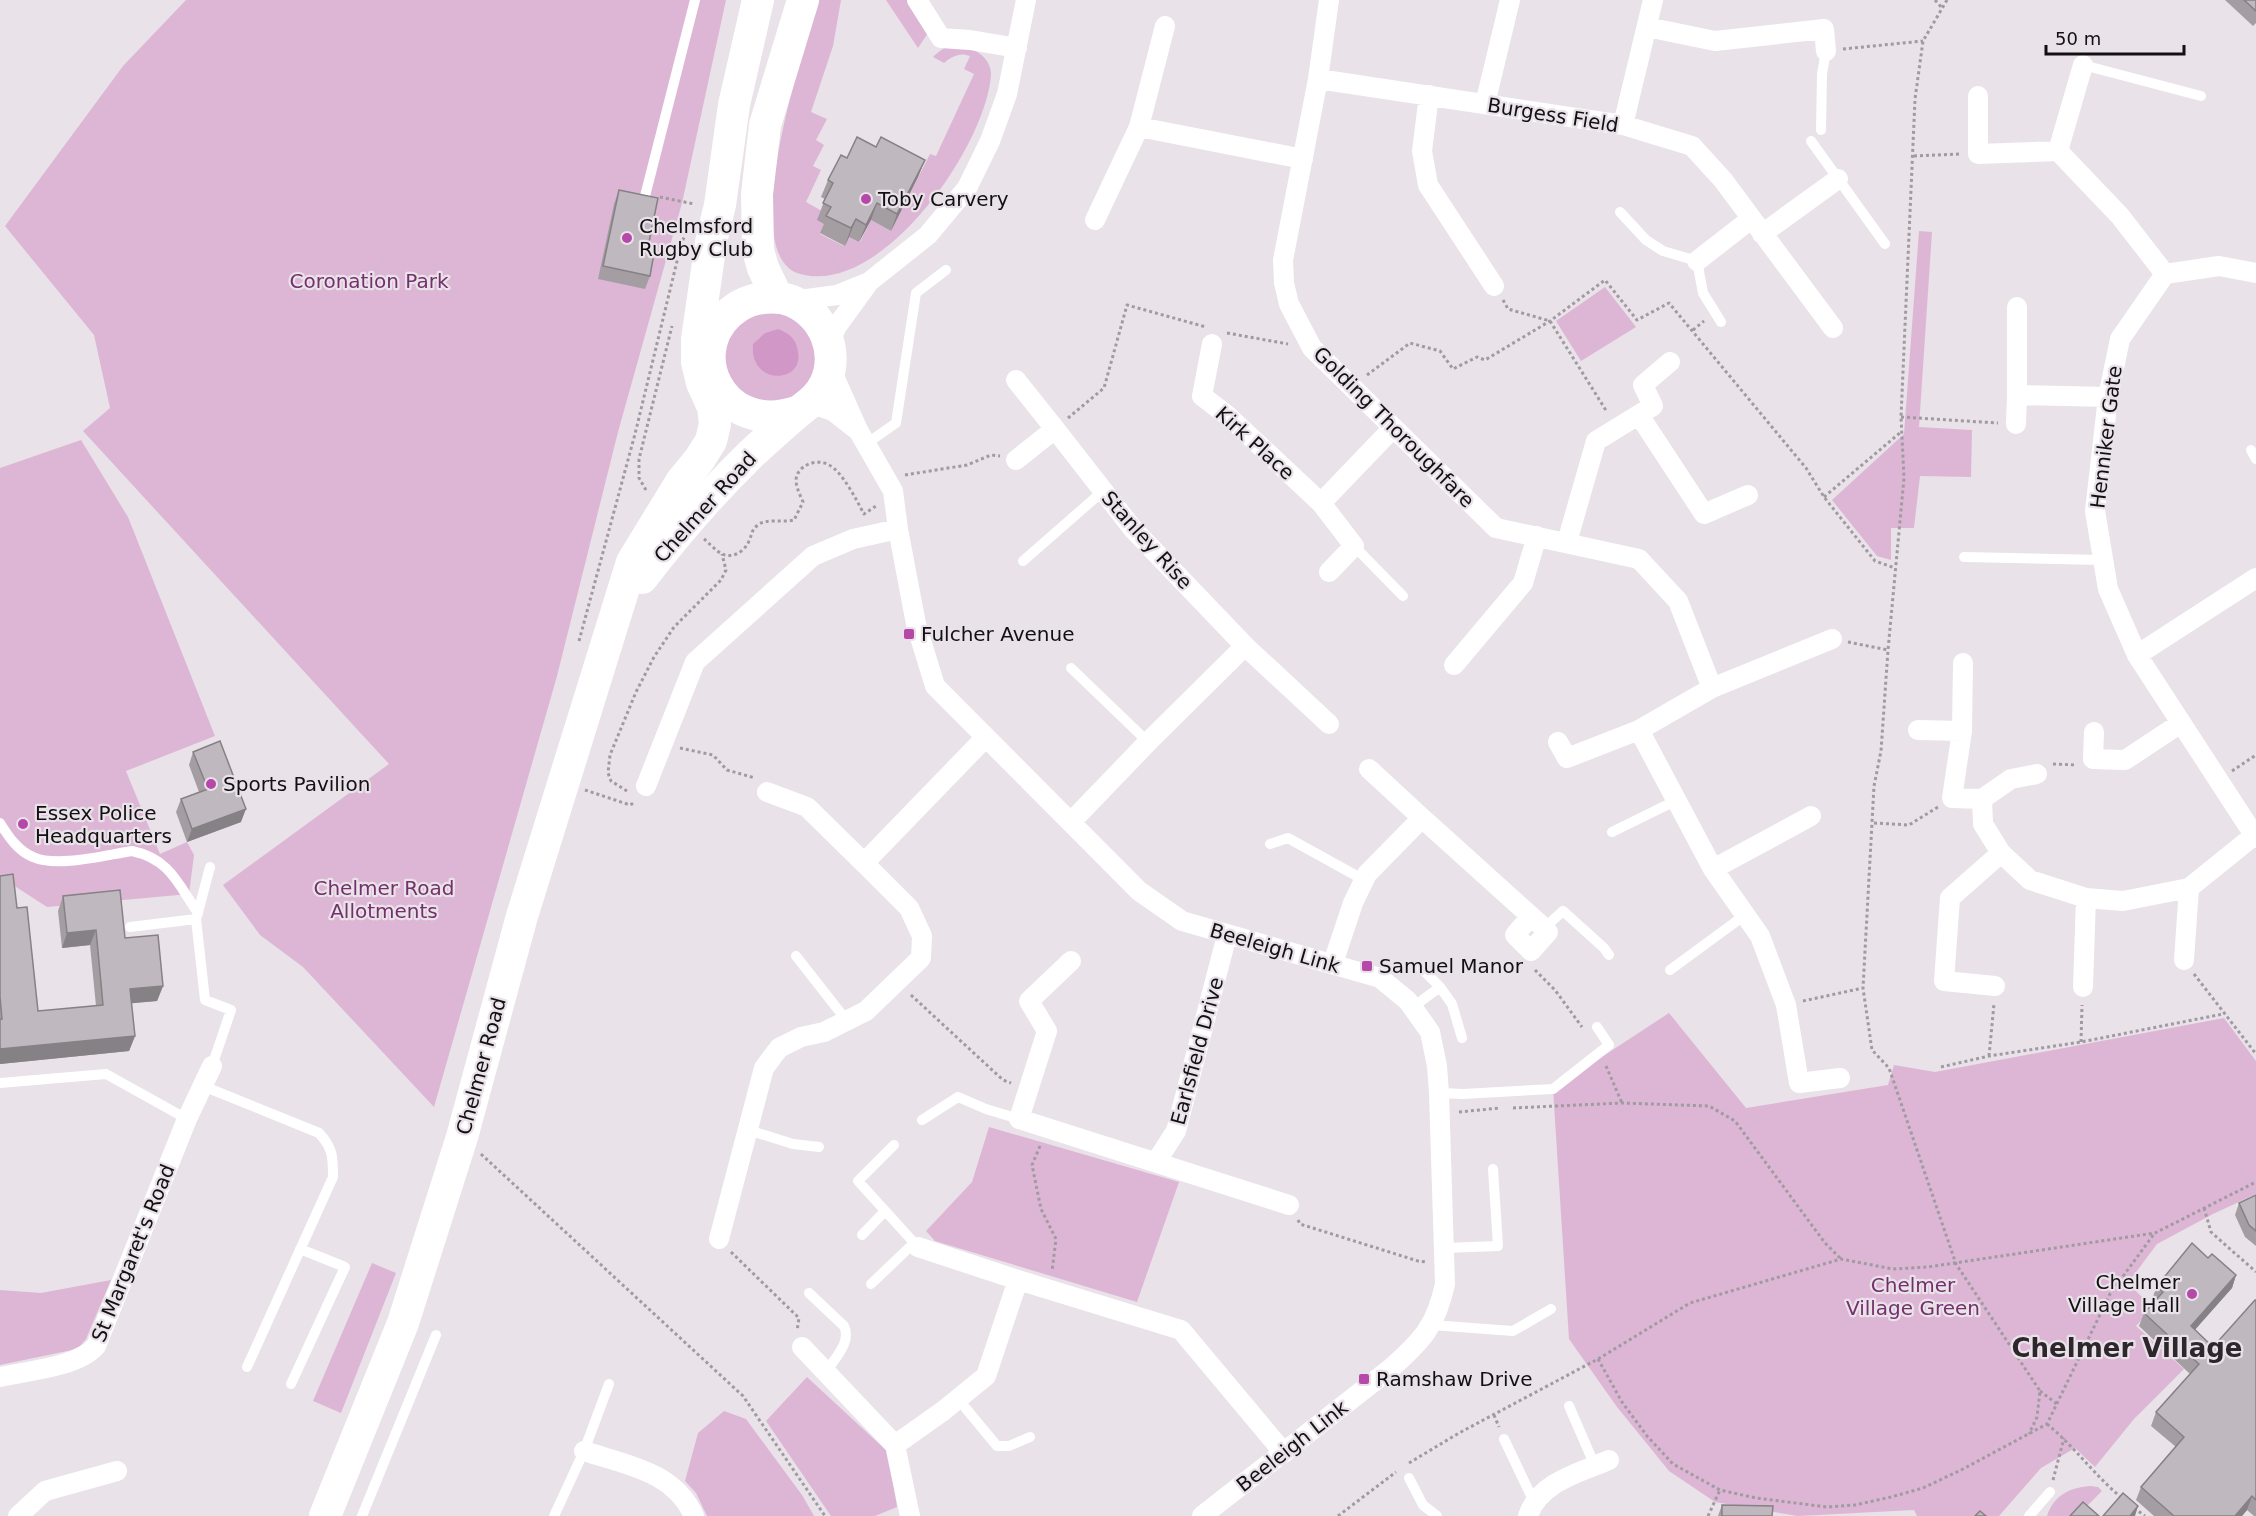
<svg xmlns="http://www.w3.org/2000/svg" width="2256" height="1516" font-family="'DejaVu Sans',sans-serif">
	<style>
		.green { fill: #ddb6d6 }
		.forest { fill: #d197c7 }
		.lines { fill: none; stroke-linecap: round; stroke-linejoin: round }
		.path { stroke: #a09ba0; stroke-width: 3; stroke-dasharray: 3 3; stroke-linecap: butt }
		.service { stroke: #fff; stroke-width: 10 }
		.minor { stroke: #fff; stroke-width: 20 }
		.primary { stroke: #fff; stroke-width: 32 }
		.wall { fill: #a49ea3 }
		.shaded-wall { fill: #868185 }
		.building { fill: #bfb8be; stroke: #868185; stroke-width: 1.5 }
		.poi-dot { fill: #b548a8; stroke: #e9e2e8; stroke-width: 2 }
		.labels { text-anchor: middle; stroke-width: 4.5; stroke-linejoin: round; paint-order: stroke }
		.street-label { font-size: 20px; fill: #121012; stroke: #e9e2e8 }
		.poi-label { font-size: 20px; fill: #121012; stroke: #e9e2e8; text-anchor: start }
		.park-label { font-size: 20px; fill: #74306c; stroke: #e9e2e8 }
		.district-label { font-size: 26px; font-weight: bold; fill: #2d272c; stroke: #e9e2e8 }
	</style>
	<rect width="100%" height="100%" fill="#e9e2e8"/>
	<path class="green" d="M186,0H726L682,203L618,432L557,676L434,1107L303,967L260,935L223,885L389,764L83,431L110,408L94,335L5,226L123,66Z
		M819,0H841L833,46L811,112L827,119L816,140L824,145L813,166L821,170L806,202L822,211L825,224L820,234L844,246L849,237L860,242L871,220L891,231L930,154L936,156L974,74L964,69L970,56C960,52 952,56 944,63L933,57C939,51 944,47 952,46C969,44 992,56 991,75C986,146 882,297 800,274C734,256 805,44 819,0Z
		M886,0H909L930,30L918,48Z
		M1919,231L1932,232L1919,427L1972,430L1971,477L1920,476L1914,528H1891V560L1877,556L1832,500L1904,434Z
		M1605,287L1636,327L1581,361L1556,321Z
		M724 357a46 46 0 1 1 92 0a46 46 0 1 1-92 0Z
		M81,440L128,517L215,736L126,771L160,854L187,842L194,855L189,894L47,907L13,885L0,886V468Z
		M1669,1013L1746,1108L1888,1085L1894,1065L1935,1072L2224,1018L2256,1061V1194L2213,1214L2157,1244L2128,1283L2153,1308L2136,1326L2184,1369L2134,1419L2095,1467L2075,1448L2041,1468L1999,1516H1917L1914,1510L1798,1516L1715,1502L1669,1471L1617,1407L1569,1339L1553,1089Z
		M989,1127L1179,1182L1137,1302L935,1241L926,1231L972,1182Z
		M372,1263L396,1273L341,1413L313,1401Z
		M111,1280L86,1339L80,1346L72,1350L0,1365V1290L41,1293Z
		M807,1377L888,1452L897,1507L875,1516H831L766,1421Z
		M724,1411L746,1419L802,1495L814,1516H707L696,1493L685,1481L698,1433Z
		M2090,1486L2098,1487L2102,1491L2077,1516H2047C2054,1495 2069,1488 2090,1486Z"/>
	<path class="forest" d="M778,329C790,334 796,338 798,352C804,384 749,386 753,344L765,333Z"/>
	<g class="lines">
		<path class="path" d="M1935,0L1942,8
			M1947,0L1923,41L1915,99L1901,417L1904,478L1888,650L1881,751L1874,786L1863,988L1872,1050L1889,1068L1956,1264L2040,1391L2037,1417L2029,1434
			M1843,49L1923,41
			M1914,156L1961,154
			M660,197L694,204
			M1503,300L1508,309L1550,321L1607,412
			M1693,330L1704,321
			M1227,333L1288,344
			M1367,375L1410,343L1440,351L1453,369L1477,357L1485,360L1550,321L1605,280L1637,320L1669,303L1806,468L1824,497L1875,561L1895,568
			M1901,417L1998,423
			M1068,418L1104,388L1127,305L1206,327
			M905,475L967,465L991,455L1000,456
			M646,490L639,478V459L672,326
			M1824,497L1901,432
			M704,539C709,543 716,551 722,554C733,559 745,551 749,541C752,535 751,530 758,525C766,518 782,523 794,520L803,502C800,495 796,487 796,480C797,465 817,458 829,465C842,471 857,501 864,514L876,506
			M579,641L635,434L679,253L688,224
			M1848,642L1888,650
			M680,748L713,755L727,770L755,778
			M2053,764L2077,765
			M2232,771L2256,755
			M585,790L630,805L635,802
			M627,791L611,781L608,773L610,755L636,692L654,657L674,627L721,580L726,570L722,554
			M1874,823L1909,825L1938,807
			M1535,970L1555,990L1582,1027
			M2194,974L2256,1054
			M911,995L1003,1080L1011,1083
			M1803,1001L1863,988
			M2081,1042L2082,1005
			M1989,1056L1994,1004
			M1606,1066L1622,1103
			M1941,1067L1989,1056L2081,1042L2223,1014
			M1513,1108L1622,1103L1709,1106L1735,1121L1825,1243L1841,1259
			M1459,1112L1500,1108
			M1040,1146L1032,1165L1041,1209L1056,1239L1052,1271
			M481,1154L743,1396L825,1516
			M2204,1208L2211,1232L2256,1272
			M1298,1220L1300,1224L1418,1261L1427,1262
			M731,1252L799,1318L797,1331
			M1598,1359L1622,1402L1647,1436L1673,1464L1720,1490L1756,1498L1827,1507L1855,1505L1891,1497L1923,1488L1963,1469L2047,1424L2110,1294L2154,1234
			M2040,1391L2057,1404
			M1494,1415L1499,1427
			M2047,1424C2075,1447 2095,1476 2122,1498
			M1409,1463L1459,1433L1598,1359L1690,1303L1841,1259L1893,1269L1928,1267L2155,1233L2256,1182
			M2053,1480L2064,1438
			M2134,1508L2145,1516
			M1338,1516L1396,1472
			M1708,1516L1720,1490"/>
		<path class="service" d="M2083,65L2201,96
			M1821,130L1822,74L1826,51
			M1811,141L1885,244
			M644,200L695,0
			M1620,212L1646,240L1663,251L1697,261L1703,293L1721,322
			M866,444L896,423L916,293L946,270
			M2251,450L2256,459
			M1354,546L1403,596
			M1964,557L2103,560
			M1023,561L1103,491
			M1071,668L1148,742
			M0,823C8,836 18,851 33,857C57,868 105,855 132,851C170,859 178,884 198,913
			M1612,832L1677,800
			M1270,844L1288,838L1364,880
			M197,916L210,867
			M130,927L196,919L205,1000L231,1010L212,1066
			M1544,928L1563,911L1604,948L1609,955
			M796,956L847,1021
			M1420,967L1440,987
			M1670,970L1745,915
			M1413,1007L1440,987L1452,1004L1462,1038
			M0,1083L106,1074L187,1119
			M203,1086L319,1133C333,1148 333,1157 333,1177L247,1367
			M1439,1093L1463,1094L1553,1089L1609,1045L1597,1027
			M922,1120L958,1097L986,1109L1019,1119
			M748,1130L793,1144L819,1147
			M894,1145L858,1181L918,1247
			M862,1235L885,1211
			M1444,1248L1498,1246L1493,1169
			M871,1284L914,1243
			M809,1293L844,1326C852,1342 834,1359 826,1372
			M1432,1325L1513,1331L1551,1309
			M291,1384L345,1267L300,1249
			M958,1399L997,1446H1009L1030,1437
			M1569,1406L1595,1466
			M1504,1439L1534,1502
			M1409,1478L1423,1505L1437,1516
			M362,1516L436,1335
			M554,1516L584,1451L609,1384
			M2029,1516L2050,1492"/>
		<path class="minor" d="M917,0L941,38L970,40L1017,48
			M1329,0L1318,79L1283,260L1284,283L1289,304L1312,348L1496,528L1639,559L1678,601L1712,688L1639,730L1713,869L1760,936L1786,1005L1799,1083L1840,1078
			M1647,27L1715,41L1824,29L1826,51
			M1318,79L1623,125L1692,146L1723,180L1833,328
			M1429,95L1422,151L1428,185L1494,286
			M1978,96V154L2058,151L2120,216L2165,274
			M1485,104L1510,0
			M1623,125L1653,0
			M1139,127L1303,159
			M2058,151L2083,65
			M1095,220L1139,127L1165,26
			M1762,234L1838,179
			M1697,261L1751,219
			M2256,273L2219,266L2165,274L2120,339L2108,397L2095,511L2108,589L2137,655L2256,838
			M792,301L837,295L869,282
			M2017,307V395L2108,397
			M829,343L837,326L869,282L928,235L967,188L990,141L1007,94L1026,0
			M1212,344L1202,396L1228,416L1321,503L1393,428
			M830,367L858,430L893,491L898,529L916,624L935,686L1139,891L1182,921L1380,978L1408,1001L1430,1032L1437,1066L1439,1093L1445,1284C1436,1326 1422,1341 1390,1369L1202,1516
			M1016,380L1055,429
			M809,403L833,411L856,429
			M1639,415L1704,514L1748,495
			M2016,424L2017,395
			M1016,460L1055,429L1133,529L1245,646L1329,724
			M1321,503L1354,546L1329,572
			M1567,542L1596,441L1653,406L1643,385L1670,362
			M2137,655L2256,578
			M1963,663L1962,731L1952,798L1982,799L1983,824L2001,853L2030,880L2086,898L2123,901L2189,888L2256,834
			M1454,665L1523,583L1537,536
			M1712,688L1832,639
			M1918,730L1962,731
			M2094,732L2093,759L2125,760L2181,723
			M1558,742L1567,758L1639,730
			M646,786L695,662L813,556L853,539L898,529
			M767,792L807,807L864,863
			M1982,799L2011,779L2037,774
			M1422,818L1544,928L1548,932L1531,951L1515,935L1531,916
			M1072,821L1148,742L1245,646
			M1713,869L1811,816
			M2184,960L2189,888
			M1071,961L1029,1001L1047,1031L1019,1119L1289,1205
			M1333,963L1353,903L1367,874L1422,818L1369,769
			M1995,986L1944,981L1950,898L2001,853
			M2083,987L2086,898
			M1156,1162L1176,1131L1227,935
			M719,1239L764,1068L779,1048L801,1037L824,1032L866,1011L921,958L922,936L909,908L864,863L985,738
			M918,1247L1018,1280
			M802,1347L895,1445
			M0,1377C27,1371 78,1367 96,1346L187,1119L212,1066
			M584,1451C626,1465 674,1471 694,1516
			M18,1516L45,1491L117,1471
			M910,1516L895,1445L943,1411L986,1376L1018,1280L1181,1330L1284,1453
			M1528,1516C1539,1482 1579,1473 1609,1460"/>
		<path class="primary" d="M777,297L763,268L758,250L757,194L765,125L803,0
			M642,578C675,535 711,493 750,455C765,441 781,427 797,413C808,404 819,397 825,384C840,352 824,315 792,301C776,295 754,297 739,306C678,344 719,440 799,411
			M325,1516L403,1323L462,1137L522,916L632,562L681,482L699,460L711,441L715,424L713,407L702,383L697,362V339L711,242L720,205L734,105L758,0"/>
	</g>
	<path class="wall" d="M2225,0H2256V23L2253,26Z
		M876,147L925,160L918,177L891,231L871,220L859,242L849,237L845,246L820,233L824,224L817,220L825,199L821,197L828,180Z
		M619,190L647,252L650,276L645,289L598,279L614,204Z
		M193,752L241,822L187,842L176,812L181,799L199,792L189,765Z
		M0,876L17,908L38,1011L96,1006L90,945L62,948L58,911L63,896L125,938L163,986L157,1001L131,1003L135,1036L129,1051L0,1064Z
		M2256,1195V1246L2245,1237L2235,1215L2239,1203Z
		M2208,1258L2236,1275L2232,1288L2194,1330L2213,1347L2256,1300V1516H2254L2247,1510L2242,1516H2154L2136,1500L2141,1487L2176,1447L2151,1426L2156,1412L2190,1374L2139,1326L2144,1313L2154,1302L2152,1299L2157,1286Z
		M1722,1505L1772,1516H1718Z"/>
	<path class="shaded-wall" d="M925,160L918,177L891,231L897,214Z
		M877,203L871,220L859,242L866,225Z
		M856,219L849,237L845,246L851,228Z
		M246,809L241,822L187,842L192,829Z
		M96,930L90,945L62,948L67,933Z
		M163,986L157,1001L124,1004L130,989Z
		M135,1036L129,1051L0,1064V1049Z
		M2236,1275L2232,1288L2186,1340L2191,1326Z
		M2252,1496L2247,1510L2242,1516H2235Z
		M2138,1506L2135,1516H2130Z"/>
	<path class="building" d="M2244,0H2256V11Z
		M857,137L876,147L881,137L925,160L897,214L877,203L866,225L856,219L851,228L826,216L831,207L823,203L833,183L828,180L841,155L847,158Z
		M619,190L658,198L647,252L654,253L650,276L603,266Z
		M220,741L246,809L192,829L181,799L208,789L193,752Z
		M13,874L17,908L27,907L38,1011L103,1005L96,930L67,933L63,896L120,890L125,938L158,935L163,986L130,989L135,1036L0,1049V1019H2L0,997V876Z
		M2256,1195V1231L2249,1225L2239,1203Z
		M2192,1243L2208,1258L2212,1254L2236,1275L2191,1326L2213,1347L2255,1300H2256V1500L2252,1496L2235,1516H2174L2141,1487L2184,1437L2156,1412L2199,1364L2144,1313L2163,1292L2157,1286Z
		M2123,1493L2138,1506L2130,1516H2103Z
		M2083,1502L2099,1516H2070Z
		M1722,1505L1773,1506L1772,1516H1722Z
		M1980,1511L1986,1516H1975Z"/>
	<g class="poi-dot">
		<circle cx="866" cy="199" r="6"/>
		<circle cx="627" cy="238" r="6"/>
		<rect x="903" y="628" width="12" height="12" rx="3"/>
		<circle cx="211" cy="784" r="6"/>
		<circle cx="23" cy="824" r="6"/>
		<rect x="1361" y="960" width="12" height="12" rx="3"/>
		<circle cx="2192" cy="1294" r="6"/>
		<rect x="1358" y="1373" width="12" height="12" rx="3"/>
	</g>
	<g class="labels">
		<g class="street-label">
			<text transform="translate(1553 115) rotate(9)" y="7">Burgess Field</text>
			<text transform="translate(1394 427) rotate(45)" y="7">Golding Thoroughfare</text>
			<text transform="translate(2106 437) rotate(-83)" y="7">Henniker Gate</text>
			<text transform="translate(1255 443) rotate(42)" y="7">Kirk Place</text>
			<text transform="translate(705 507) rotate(-48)" y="7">Chelmer Road</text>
			<text transform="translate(1147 540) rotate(48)" y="7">Stanley Rise</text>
			<text transform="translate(1275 948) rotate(16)" y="7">Beeleigh Link</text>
			<text transform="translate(1197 1051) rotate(-75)" y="7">Earlsfield Drive</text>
			<text transform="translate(481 1066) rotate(-75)" y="7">Chelmer Road</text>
			<text transform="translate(133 1253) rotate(-68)" y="7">St Margaret's Road</text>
			<text transform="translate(1292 1446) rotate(-38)" y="7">Beeleigh Link</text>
		</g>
		<g class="poi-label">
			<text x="878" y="206">Toby Carvery</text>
			<text x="639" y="233">Chelmsford<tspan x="639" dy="23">Rugby Club</tspan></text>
			<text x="921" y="641">Fulcher Avenue</text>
			<text x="223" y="791">Sports Pavilion</text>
			<text x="35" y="820">Essex Police<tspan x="35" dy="23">Headquarters</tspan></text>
			<text x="1379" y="973">Samuel Manor</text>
			<text x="2180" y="1289" text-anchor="end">Chelmer<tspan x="2180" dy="23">Village Hall</tspan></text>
			<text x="1376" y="1386">Ramshaw Drive</text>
		</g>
		<g class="park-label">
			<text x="369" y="288">Coronation Park</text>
			<text x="384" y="895">Chelmer Road<tspan x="384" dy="23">Allotments</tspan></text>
			<text x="1913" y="1292">Chelmer<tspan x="1913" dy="23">Village Green</tspan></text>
		</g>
		<g class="district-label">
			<text x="2127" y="1357">Chelmer Village</text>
		</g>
	</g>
	<path d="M2046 45v9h138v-9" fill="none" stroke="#121012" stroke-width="3"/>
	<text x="2055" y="45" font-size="18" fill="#121012" stroke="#e9e2e8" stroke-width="4.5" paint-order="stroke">50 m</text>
</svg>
